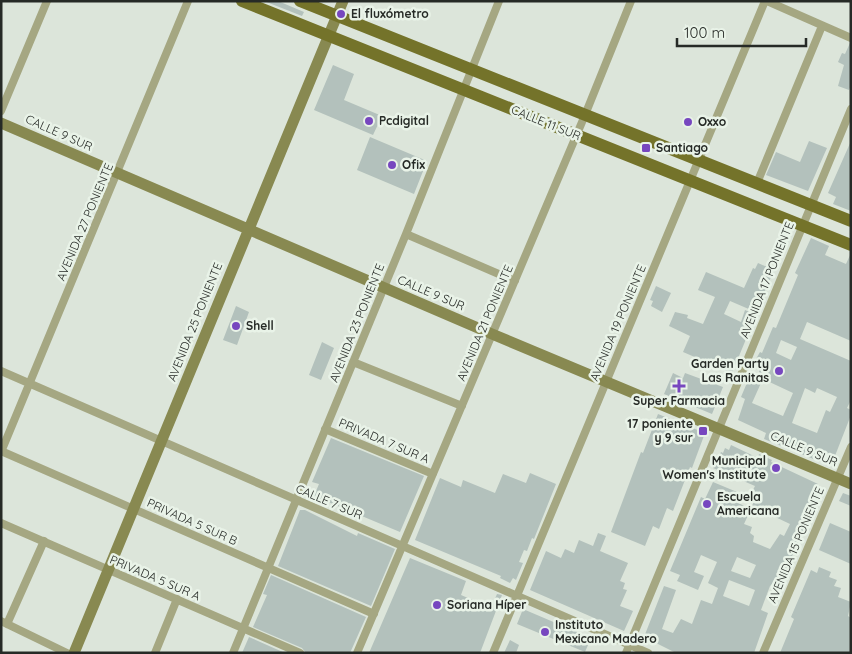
<svg xmlns="http://www.w3.org/2000/svg" width="852" height="654" font-family="Quicksand,sans-serif">
	<style>
		.building { fill: #b3c1bc; fill-rule: evenodd }
		.lines { fill: none; stroke-linecap: round; stroke-linejoin: round }
		.street { stroke: #a5a782; stroke-width: 8 }
		.secondary { stroke: #888951; stroke-width: 11 }
		.primary { stroke: #74732a; stroke-width: 12 }
		.poi-dot { fill: #7747bf; stroke: #e9f3e8; stroke-width: 2 }
		.labels { text-anchor: middle; stroke-width: 5; stroke-linejoin: round; paint-order: stroke }
		.poi-label { font-size: 12px; font-weight: bold; fill: #262a26; stroke: #e9f3e8; text-anchor: start }
		.street-label { font-size: 12px; fill: #262a26; stroke: #e9f3e8 }
	</style>
	<rect width="100%" height="100%" fill="#dce5da"/>
	<path class="building" d="M264,1H278L304,12L302,16Z
		M850,43L851,85L849,90L838,86L844,65L838,62L842,53L845,54Z
		M333,65L354,74L344,100L382,116L373,135L314,110Z
		M370,137L427,161L414,194L357,170Z
		M809,141L827,148L808,191L766,175L776,152L800,162Z
		M851,141V211L833,204L836,197L828,193Z
		M811,238L829,246L825,255L846,264L851,253V341L807,322L800,339L851,361V400L847,408L851,410V415L831,466L764,439L766,433L738,420L745,399L741,397L749,378L761,383L752,403L783,416L793,393L761,378L759,371L763,362L756,359L760,352L762,353L773,327L776,328L798,275L795,273ZM781,340L797,347L791,360L776,353ZM805,388L815,393L817,388L837,397L830,412L826,410L817,433L792,423Z
		M758,263L774,270L760,302L755,300L751,310L730,301L724,314L741,322L745,310L756,315L732,373L683,352L690,336L669,326L675,312L688,315L687,318L703,324L715,297L698,290L706,272L744,288L753,268L755,269Z
		M656,286L671,293L662,312L651,306L653,301L650,300Z
		M236,306L249,312L237,345L223,340Z
		M322,342L334,348L321,380L309,375Z
		M673,373L683,378L685,373L723,387L712,414L664,394Z
		M658,414L705,433L692,468L690,467L673,511L667,508L659,529L653,526L645,546L611,532L641,452L643,453Z
		M331,438L424,476L400,532L314,496L319,484L312,482Z
		M731,445L758,458L759,454L772,460L771,462L818,484L809,506L813,508L779,586L773,583L770,586L761,610L768,613L754,653H676L644,637L664,586L676,590L662,629L673,633L681,619L692,624L701,600L712,604L718,588L708,583L717,562L701,555L694,572L704,576L698,590L677,581L680,575L670,571L701,497L705,499L713,482L737,492L734,501L751,509L744,524L752,527L750,533L754,536L753,542L770,549L780,534L784,536L790,524L752,506L756,496L751,494L755,486L713,468L721,452L723,453L725,448L729,450ZM737,557L756,565L750,578L731,571ZM729,580L755,590L749,606L723,596Z
		M530,473L556,484L534,539L532,538L527,551L524,550L519,562L523,563L516,580L513,578L510,583L500,578L501,576L415,540L440,478L461,487L463,480L495,493L503,474L526,483Z
		M843,493L851,496V506L839,501Z
		M300,510H305L357,536L358,533L395,549L371,606L278,566Z
		M830,523L851,532V564L819,550Z
		M598,533L606,536L600,551L628,563L620,581L625,583L623,589L627,590L620,606L633,611L624,631L530,590L546,551L561,558L565,549L574,553L579,540L593,546Z
		M410,558L466,581L461,595L491,608L497,594L502,595L480,653H369Z
		M819,567L831,572L829,577L837,580L834,586L841,588L838,597L851,602L848,616L851,618V653H780L794,619L791,617L811,570L817,573Z
		M271,575L366,617L350,653H306L302,648L253,627L267,595L263,594Z
		M523,609L591,638L585,652L517,624Z
		M249,637L285,653H242Z
		M510,640L519,645L516,653H504Z"/>
	<g class="lines">
		<path class="street" d="M767,1L851,38
			M1,111L47,1
			M757,183L822,26
			M406,234L515,281
			M353,362L462,406
			M1,371L648,653
			M325,429L433,474
			M1,451L374,614
			M1,452L188,1
			M1,523L300,653
			M1,621L67,653
			M7,624L44,541
			M155,653L177,599
			M233,653L406,234L499,1
			M357,653L585,115L631,1
			M493,653L765,1
			M626,653L851,109
			M763,653L851,447"/>
		<path class="secondary" d="M1,123L492,334L851,484
			M74,653L343,1"/>
		<path class="primary" d="M242,1L851,245
			M300,1L851,221"/>
	</g>
	<g class="poi-dot">
		<circle cx="341" cy="14" r="5"/>
		<circle cx="369" cy="121" r="5"/>
		<circle cx="688" cy="122" r="5"/>
		<rect x="641" y="143" width="10" height="10" rx="2.5"/>
		<circle cx="392" cy="165" r="5"/>
		<circle cx="236" cy="326" r="5"/>
		<circle cx="779" cy="371" r="5"/>
		<path d="M676.5 378.5h5v5h5v5h-5v5h-5v-5h-5v-5h5z"/>
		<rect x="698" y="426" width="10" height="10" rx="2.5"/>
		<circle cx="776" cy="468" r="5"/>
		<circle cx="707" cy="504" r="5"/>
		<circle cx="437" cy="605" r="5"/>
		<circle cx="545" cy="632" r="5"/>
	</g>
	<g class="labels">
		<g class="poi-label">
			<text x="351" y="18">El fluxómetro</text>
			<text x="379" y="125">Pcdigital</text>
			<text x="698" y="126">Oxxo</text>
			<text x="656" y="152">Santiago</text>
			<text x="402" y="169">Ofix</text>
			<text x="246" y="330">Shell</text>
			<text x="769" y="368" text-anchor="end">Garden Party<tspan x="769" dy="14">Las Ranitas</tspan></text>
			<text x="679" y="405" text-anchor="middle">Super Farmacia</text>
			<text x="693" y="428" text-anchor="end">17 poniente<tspan x="693" dy="14">y 9 sur</tspan></text>
			<text x="766" y="465" text-anchor="end">Municipal<tspan x="766" dy="14">Women's Institute</tspan></text>
			<text x="717" y="501">Escuela<tspan x="717" dy="14">Americana</tspan></text>
			<text x="447" y="609">Soriana Híper</text>
			<text x="555" y="629">Instituto<tspan x="555" dy="14">Mexicano Madero</tspan></text>
		</g>
		<g class="street-label">
			<text transform="translate(546 123) rotate(22)" y="4">CALLE 11 SUR</text>
			<text transform="translate(59 133) rotate(24)" y="4">CALLE 9 SUR</text>
			<text transform="translate(85 222) rotate(-67)" y="4">AVENIDA 27 PONIENTE</text>
			<text transform="translate(767 280) rotate(-68)" y="4">AVENIDA 17 PONIENTE</text>
			<text transform="translate(431 293) rotate(23)" y="4">CALLE 9 SUR</text>
			<text transform="translate(195 322) rotate(-68)" y="4">AVENIDA 25 PONIENTE</text>
			<text transform="translate(357 323) rotate(-68)" y="4">AVENIDA 23 PONIENTE</text>
			<text transform="translate(485 323) rotate(-67)" y="4">AVENIDA 21 PONIENTE</text>
			<text transform="translate(618 323) rotate(-67)" y="4">AVENIDA 19 PONIENTE</text>
			<text transform="translate(384 441) rotate(23)" y="4">PRIVADA 7 SUR A</text>
			<text transform="translate(804 449) rotate(23)" y="4">CALLE 9 SUR</text>
			<text transform="translate(329 502) rotate(23)" y="4">CALLE 7 SUR</text>
			<text transform="translate(192 522) rotate(24)" y="4">PRIVADA 5 SUR B</text>
			<text transform="translate(796 545) rotate(-67)" y="4">AVENIDA 15 PONIENTE</text>
			<text transform="translate(155 578) rotate(23)" y="4">PRIVADA 5 SUR A</text>
		</g>
	</g>
	<rect width="852" height="654" fill="none" stroke="#262a26" stroke-width="5"/>
	<path d="M677 38v8h129v-8" fill="none" stroke="#262a26" stroke-width="2.5"/>
	<text x="684" y="38" font-size="15" fill="#262a26" stroke="#e9f3e8" stroke-width="4" paint-order="stroke">100 m</text>
</svg>
